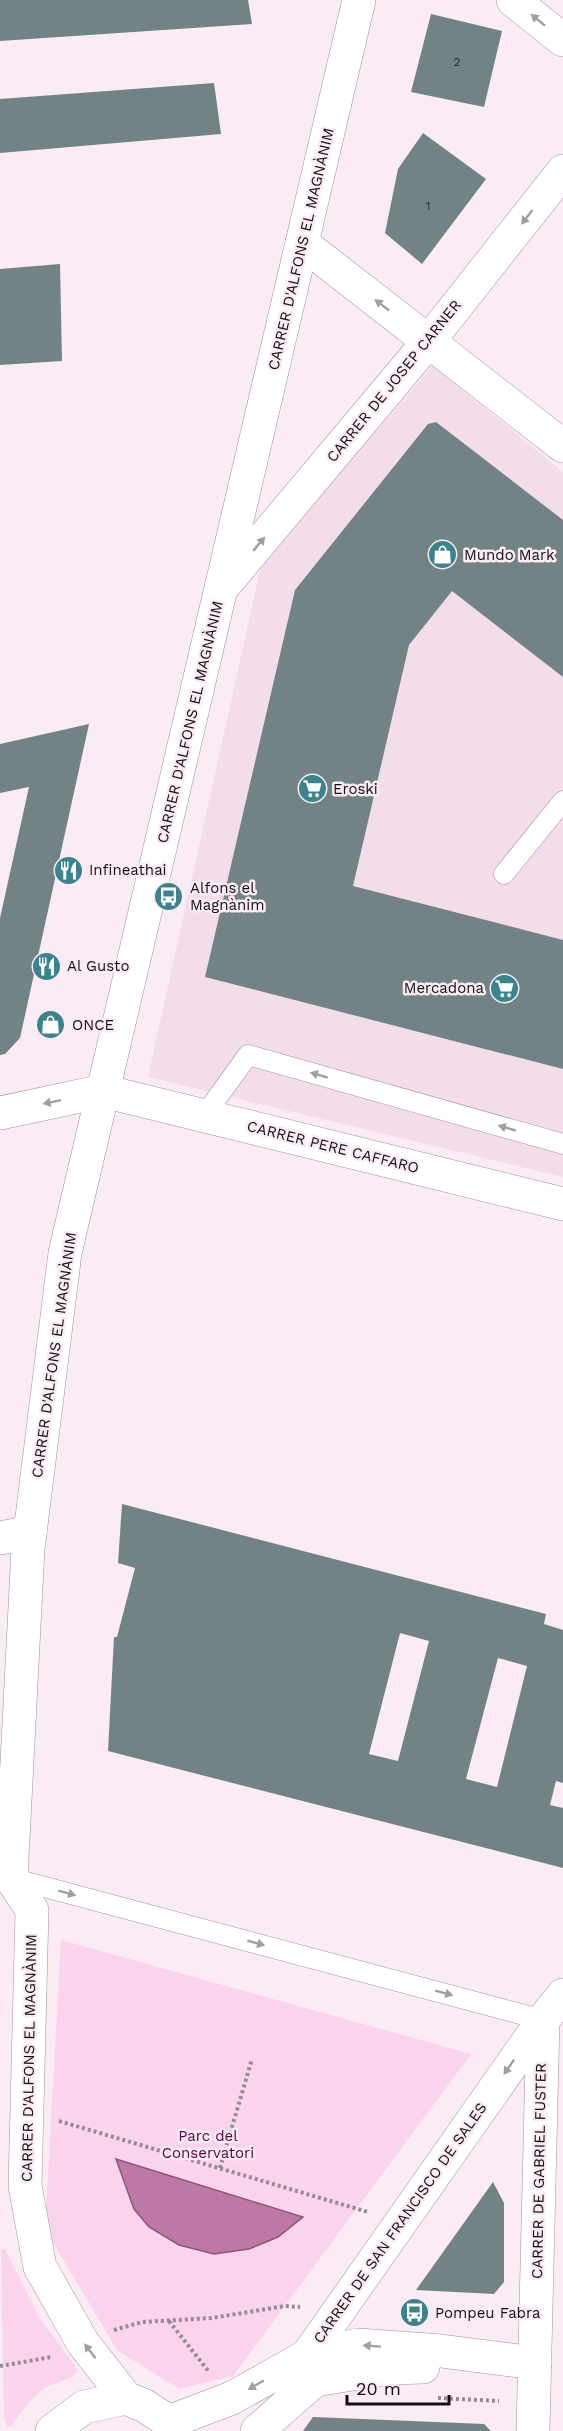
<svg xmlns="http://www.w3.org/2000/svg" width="563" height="2431" font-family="'Work Sans',sans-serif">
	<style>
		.built { fill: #f3ddeb }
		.green { fill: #fad4ec }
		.water { fill: #bd78a6; stroke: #8a587a; stroke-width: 1.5 }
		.building { fill: #728385; fill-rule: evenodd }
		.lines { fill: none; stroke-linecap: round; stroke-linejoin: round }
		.service-casing { stroke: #9f9199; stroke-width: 21 }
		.minor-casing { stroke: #9f9199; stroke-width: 34 }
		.tertiary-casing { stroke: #9f9199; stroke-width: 34 }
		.secondary-casing { stroke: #9f9199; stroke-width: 34 }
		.path { stroke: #958b91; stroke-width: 4; stroke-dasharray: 3 3; stroke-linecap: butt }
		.service { stroke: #fff; stroke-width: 20 }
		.minor { stroke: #fff; stroke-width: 33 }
		.tertiary { stroke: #fff; stroke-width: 33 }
		.secondary { stroke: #fff; stroke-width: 33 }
		.oneway { fill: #a19fa0 }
		.labels { text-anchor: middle; stroke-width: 5; stroke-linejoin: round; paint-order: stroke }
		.number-label { font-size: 12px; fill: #2c2c2f }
		.street-label { font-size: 15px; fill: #140f12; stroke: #faebf4 }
		.poi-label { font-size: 15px; fill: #140f12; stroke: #faebf4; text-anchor: start }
		.park-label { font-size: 15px; fill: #590145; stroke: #faebf4 }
	</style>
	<rect width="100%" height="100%" fill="#faebf4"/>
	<path class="built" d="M433,366L563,472V1177L148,1077L262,561Z"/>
	<path class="green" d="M61,1940L471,2054L233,2376L179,2389L117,2350L45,2229Z
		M5,2249L39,2317L78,2370C71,2381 54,2382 44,2389C30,2398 21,2413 11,2426L7,2427L4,2416L1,2257V2250Z"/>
	<path class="water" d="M116,2159L303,2217L278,2237L249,2249L214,2254L179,2245L149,2227L134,2209Z"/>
	<path class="building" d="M0,0H248L252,24L0,41Z
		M431,14L502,31L484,107L411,92Z
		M214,83L221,134L0,153V99Z
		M423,133L486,179L422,264L385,233L398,169Z
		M60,264L62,361L0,365V269Z
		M436,422L563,520V677L452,591L409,645L353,886L563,940V1069L205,977L295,590L428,424Z
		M89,724L20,1038L5,1054L0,1055V918L29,787L0,793V744Z
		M122,1504L546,1614L544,1624L563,1630V1783L556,1781L550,1805L563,1808V1868L108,1751L114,1637H117L135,1568L118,1563ZM400,1633L429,1641L398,1761L369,1754ZM498,1658L527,1666L497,1787L466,1779Z
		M493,2182L504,2203V2282L494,2294L416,2290Z
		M313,2417L484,2424L491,2431H303Z"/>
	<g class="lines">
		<defs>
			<path id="service" d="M504,874L563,801
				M204,1116L248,1055L563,1144
				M11,1878L543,2020"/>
			<path id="minor" d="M513,0L563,40
				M302,243L563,446
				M221,589L428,342L563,171
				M0,1113L103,1091L563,1204
				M0,1538L30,1532
				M307,2356L543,2020L563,1995
				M533,2431L543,2020"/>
			<path id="tertiary" d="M169,2422L232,2398L307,2356L358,2345L441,2351L535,2363
				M257,2431L315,2380L390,2368L423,2367"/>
			<path id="secondary" d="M126,2398L83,2343L40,2267L25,2186L32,1910L11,1878L28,1549L65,1253L359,0
				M52,2431L84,2407L126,2398L145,2406L169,2422L173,2431"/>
		</defs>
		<use href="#service" class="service-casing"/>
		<use href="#minor" class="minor-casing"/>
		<use href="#tertiary" class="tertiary-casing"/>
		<use href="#secondary" class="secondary-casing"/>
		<path class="path" d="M59,2121L368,2212
			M220,2168L252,2059
			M169,2321L209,2372
			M114,2330L142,2322L212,2318L285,2306L300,2307
			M0,2366L52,2357
			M438,2398L499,2401"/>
		<use href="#service" class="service"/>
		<use href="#minor" class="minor"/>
		<use href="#tertiary" class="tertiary"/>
		<use href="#secondary" class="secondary"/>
	</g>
	<defs><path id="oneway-solid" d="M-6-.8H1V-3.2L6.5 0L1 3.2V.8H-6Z" transform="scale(1.5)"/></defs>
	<g class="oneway">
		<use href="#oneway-solid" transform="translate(538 20) rotate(-141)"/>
		<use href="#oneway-solid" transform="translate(527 217) rotate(128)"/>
		<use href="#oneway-solid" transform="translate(382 305) rotate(-142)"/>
		<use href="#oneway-solid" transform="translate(259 544) rotate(-50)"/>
		<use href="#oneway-solid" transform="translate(319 1075) rotate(-164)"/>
		<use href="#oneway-solid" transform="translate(52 1102) rotate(168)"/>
		<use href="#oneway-solid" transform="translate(507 1128) rotate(-164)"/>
		<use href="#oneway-solid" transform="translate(67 1893) rotate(15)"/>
		<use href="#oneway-solid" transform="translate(256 1943) rotate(15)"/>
		<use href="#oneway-solid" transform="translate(444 1993) rotate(15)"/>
		<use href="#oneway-solid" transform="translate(509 2067) rotate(125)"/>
		<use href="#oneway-solid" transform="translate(372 2346) rotate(-176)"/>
		<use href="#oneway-solid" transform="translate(90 2351) rotate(-127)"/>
		<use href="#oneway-solid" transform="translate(256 2385) rotate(150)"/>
	</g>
	<defs>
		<symbol id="shop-disc" viewBox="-11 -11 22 22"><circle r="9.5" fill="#3c848b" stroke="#faebf4"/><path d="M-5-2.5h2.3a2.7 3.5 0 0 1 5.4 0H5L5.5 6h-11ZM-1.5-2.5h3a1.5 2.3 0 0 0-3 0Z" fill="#fff"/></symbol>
		<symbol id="supermarket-disc" viewBox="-11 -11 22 22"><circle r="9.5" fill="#3c848b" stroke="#faebf4"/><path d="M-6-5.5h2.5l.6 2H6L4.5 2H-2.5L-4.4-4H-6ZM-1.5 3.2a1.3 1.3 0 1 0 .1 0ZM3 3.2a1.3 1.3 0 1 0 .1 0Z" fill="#fff"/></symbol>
		<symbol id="restaurant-disc" viewBox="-11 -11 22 22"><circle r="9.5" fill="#3c848b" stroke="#faebf4"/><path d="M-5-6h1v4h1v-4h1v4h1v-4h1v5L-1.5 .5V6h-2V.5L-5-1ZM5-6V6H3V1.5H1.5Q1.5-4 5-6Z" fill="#fff"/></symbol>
		<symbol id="bus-disc" viewBox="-11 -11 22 22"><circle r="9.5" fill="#3c848b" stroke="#faebf4"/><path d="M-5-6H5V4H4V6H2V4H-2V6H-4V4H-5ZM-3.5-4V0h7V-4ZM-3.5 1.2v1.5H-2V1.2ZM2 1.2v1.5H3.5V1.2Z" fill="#fff"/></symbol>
	</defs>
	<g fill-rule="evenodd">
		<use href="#shop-disc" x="426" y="538" width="33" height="33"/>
		<use href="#supermarket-disc" x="296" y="772" width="33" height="33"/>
		<use href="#restaurant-disc" x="52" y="854" width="33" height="33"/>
		<use href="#bus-disc" x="152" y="880" width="33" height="33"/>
		<use href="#restaurant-disc" x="30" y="950" width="33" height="33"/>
		<use href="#supermarket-disc" x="488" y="972" width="33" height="33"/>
		<use href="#shop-disc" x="34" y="1008" width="33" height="33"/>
		<use href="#bus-disc" x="398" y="2296" width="33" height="33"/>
	</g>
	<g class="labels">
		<g class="number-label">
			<text x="457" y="66">2</text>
			<text x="428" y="210">1</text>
		</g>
		<g class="street-label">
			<text transform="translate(301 249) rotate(-77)" y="5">CARRER D'ALFONS EL MAGNÀNIM</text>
			<text transform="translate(394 381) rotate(-51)" y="5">CARRER DE JOSEP CARNER</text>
			<text transform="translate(190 722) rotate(-77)" y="5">CARRER D'ALFONS EL MAGNÀNIM</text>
			<text transform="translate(333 1147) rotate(14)" y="5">CARRER PERE CAFFARO</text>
			<text transform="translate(54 1355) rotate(-82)" y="5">CARRER D'ALFONS EL MAGNÀNIM</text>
			<text transform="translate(29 2058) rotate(-89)" y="5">CARRER D'ALFONS EL MAGNÀNIM</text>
			<text transform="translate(539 2171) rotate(-89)" y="5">CARRER DE GABRIEL FUSTER</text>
			<text transform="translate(400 2223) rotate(-55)" y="5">CARRER DE SAN FRANCISCO DE SALES</text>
		</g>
		<g class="poi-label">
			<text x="464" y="560">Mundo Mark</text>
			<text x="333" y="794">Eroski</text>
			<text x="89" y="875">Infineathai</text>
			<text x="190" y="893">Alfons el<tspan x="190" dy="17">Magnànim</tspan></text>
			<text x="67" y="971">Al Gusto</text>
			<text x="484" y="993" text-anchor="end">Mercadona</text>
			<text x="72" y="1030">ONCE</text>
			<text x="435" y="2318">Pompeu Fabra</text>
		</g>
		<g class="park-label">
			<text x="208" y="2141">Parc del<tspan x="208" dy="17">Conservatori</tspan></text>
		</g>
	</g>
	<path d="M347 2395v9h102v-9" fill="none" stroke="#140f12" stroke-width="3"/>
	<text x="356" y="2395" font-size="18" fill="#140f12" stroke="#faebf4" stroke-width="4.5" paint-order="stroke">20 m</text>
</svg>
